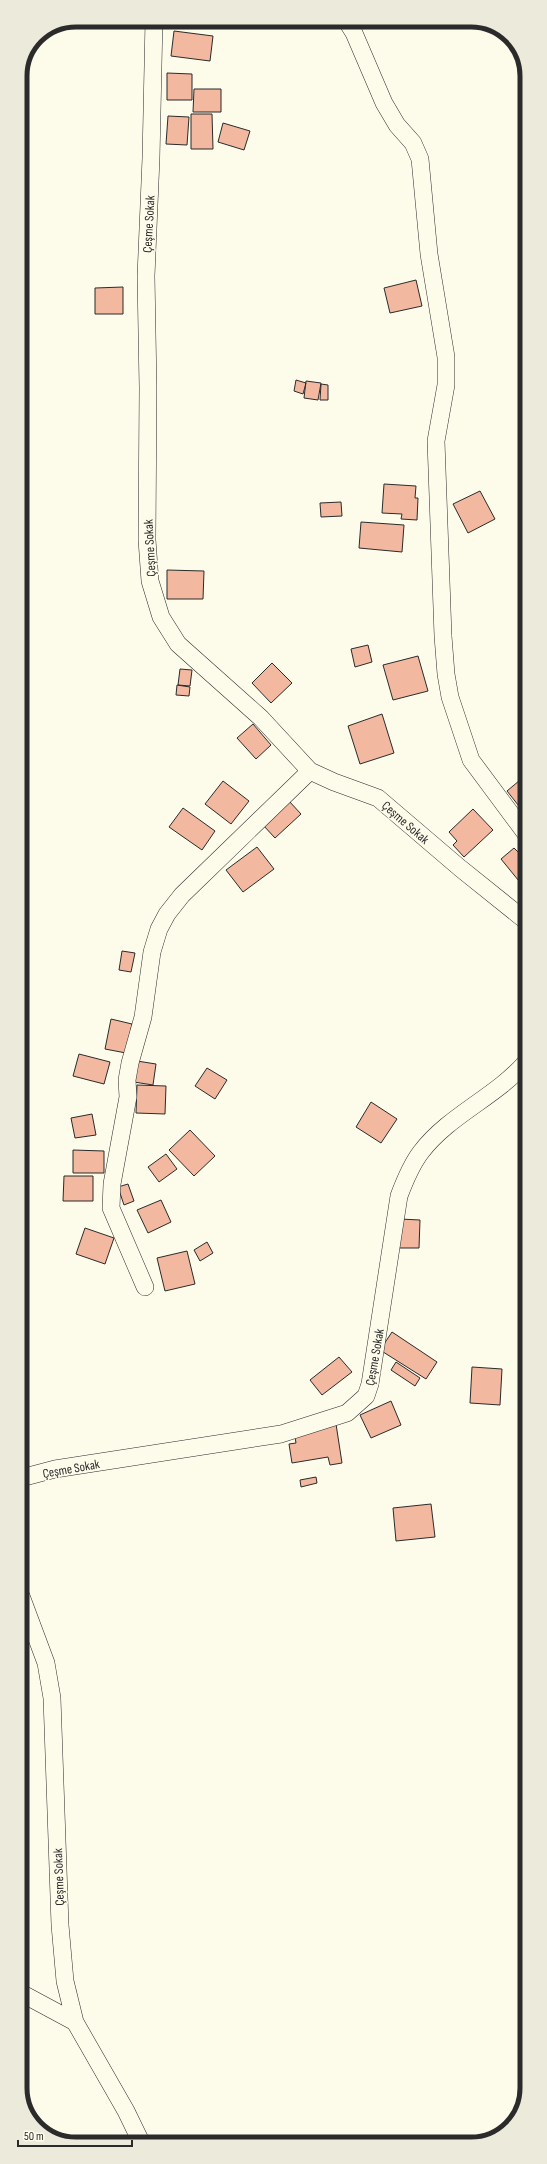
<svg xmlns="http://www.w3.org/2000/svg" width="547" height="2164" font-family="'Sofia Sans Condensed',sans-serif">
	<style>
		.building { fill: #f2b8a0; stroke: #2b2b2b }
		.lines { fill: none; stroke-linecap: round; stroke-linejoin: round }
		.minor-casing { stroke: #2b2b2b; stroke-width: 18 }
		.minor { stroke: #fdfbea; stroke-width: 17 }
		.labels { text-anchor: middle; stroke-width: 3; stroke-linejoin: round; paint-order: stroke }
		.street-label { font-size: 13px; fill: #2b2b2b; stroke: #fdfbea }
		.rim { fill: none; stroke: #2b2b2b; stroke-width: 5 }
	</style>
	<rect width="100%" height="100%" fill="#fdfbea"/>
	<path class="building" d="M174,31L213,36L210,61L171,56Z
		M167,73L192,74V100H167Z
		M194,89H221V112H193Z
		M191,114H212L213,149H191Z
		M168,116L189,117L187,145L166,144Z
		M223,123L250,131L244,150L218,142Z
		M416,280L422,306L390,313L384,288Z
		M123,287V314H95V288Z
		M296,380L306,383L303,394L294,391Z
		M306,381L321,383L318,400L304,398Z
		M321,384L328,385V400H320Z
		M384,484L416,486L415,498H418L417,520L401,519L402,514L382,513Z
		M480,491L495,519L468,533L453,504Z
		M341,502L342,516L321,517L320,503Z
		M361,522L404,525L402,552L359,548Z
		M167,570L204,571L203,599H167Z
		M368,645L372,662L355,667L351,649Z
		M418,656L428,691L393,700L383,665Z
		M272,663L292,683L271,703L252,683Z
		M180,669L192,670L190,686L178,685Z
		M177,685L190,687L189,696L176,695Z
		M382,714L394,753L360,764L348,726Z
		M253,724L271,745L256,759L237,738Z
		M526,775V815L507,791Z
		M223,781L249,801L231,824L205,804Z
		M289,801L301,814L275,838L263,825Z
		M183,808L215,831L202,850L169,827Z
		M473,809L493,830L464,857L453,845L457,841L449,832Z
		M526,846V883L523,886L501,859L514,848L518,852Z
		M257,847L274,869L243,892L226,870Z
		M122,951L135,953L131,972L119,970Z
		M111,1019L132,1024L126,1053L105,1049Z
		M79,1054L110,1062L104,1084L73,1076Z
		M137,1061L156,1064L153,1085L134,1082Z
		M207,1068L227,1080L215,1099L195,1086Z
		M137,1085L166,1086L165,1114L136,1113Z
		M371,1102L397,1119L381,1143L356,1127Z
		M92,1114L96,1135L75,1138L71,1118Z
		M190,1130L215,1156L194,1176L169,1150Z
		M73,1150L104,1151V1173H73Z
		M166,1154L177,1169L159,1182L148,1167Z
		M64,1176H93V1201H63Z
		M128,1184L134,1201L124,1205L118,1187Z
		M161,1200L171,1222L148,1233L137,1210Z
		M400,1219L420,1220L419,1248H399Z
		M85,1228L114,1238L105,1264L76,1254Z
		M207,1242L213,1253L200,1261L194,1250Z
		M187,1251L195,1284L165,1291L157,1258Z
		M392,1332L437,1362L426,1379L380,1350Z
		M339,1357L352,1372L322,1395L310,1380Z
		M396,1362L420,1378L415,1386L391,1370Z
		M472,1367L502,1369L500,1405L470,1403Z
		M391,1401L401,1425L371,1438L360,1415Z
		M336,1424L342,1463L330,1465L328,1457L292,1463L289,1444L296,1443L294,1431Z
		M316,1477L317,1483L301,1487L300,1480Z
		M431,1504L435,1537L396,1541L393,1508Z"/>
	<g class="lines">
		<defs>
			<path id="minor" d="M154,20L151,158L146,276L148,388L147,540L150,581L161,617L178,644L261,718L310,771L334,782L378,798L460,868L526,921
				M346,20L354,33L384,103L397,125L413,143L420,159L429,254L446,357V385L436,441L443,636L446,674L450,697L471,760L526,834
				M145,1287L111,1208L112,1184L128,1097L127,1080L130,1063L143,1017L152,952L159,929L167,914L182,895L310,771
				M21,1478L55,1469L281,1434L347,1413L366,1396L370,1384L399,1196C405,1180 411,1165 421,1152C449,1115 496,1097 526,1062
				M21,1596L46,1663L52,1698L60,1925L65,1981L75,2022L126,2111L142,2144
				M21,1993L75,2022"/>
		</defs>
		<use href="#minor" class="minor-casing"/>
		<use href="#minor" class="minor"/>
	</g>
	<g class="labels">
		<g class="street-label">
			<text transform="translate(148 224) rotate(-87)" y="5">Çeşme Sokak</text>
			<text transform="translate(149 548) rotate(-93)" y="5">Çeşme Sokak</text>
			<text transform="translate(406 822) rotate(41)" y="5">Çeşme Sokak</text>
			<text transform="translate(374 1357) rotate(-80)" y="5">Çeşme Sokak</text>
			<text transform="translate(71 1468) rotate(-10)" y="5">Çeşme Sokak</text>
			<text transform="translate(58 1877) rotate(-92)" y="5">Çeşme Sokak</text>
		</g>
	</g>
	<path d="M0 0H547V2164H0ZM76 27H471A49 49 0 0 1 520 76V2088A49 49 0 0 1 471 2137H76A49 49 0 0 1 27 2088V76A49 49 0 0 1 76 27Z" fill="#eceadb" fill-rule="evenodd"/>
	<path class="rim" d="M76 27H471A49 49 0 0 1 520 76V2088A49 49 0 0 1 471 2137H76A49 49 0 0 1 27 2088V76A49 49 0 0 1 76 27Z"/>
	<path d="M18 2140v6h114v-6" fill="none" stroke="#2b2b2b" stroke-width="2"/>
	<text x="24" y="2140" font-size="12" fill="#2b2b2b" stroke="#fdfbea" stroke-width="3" paint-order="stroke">50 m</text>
</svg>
